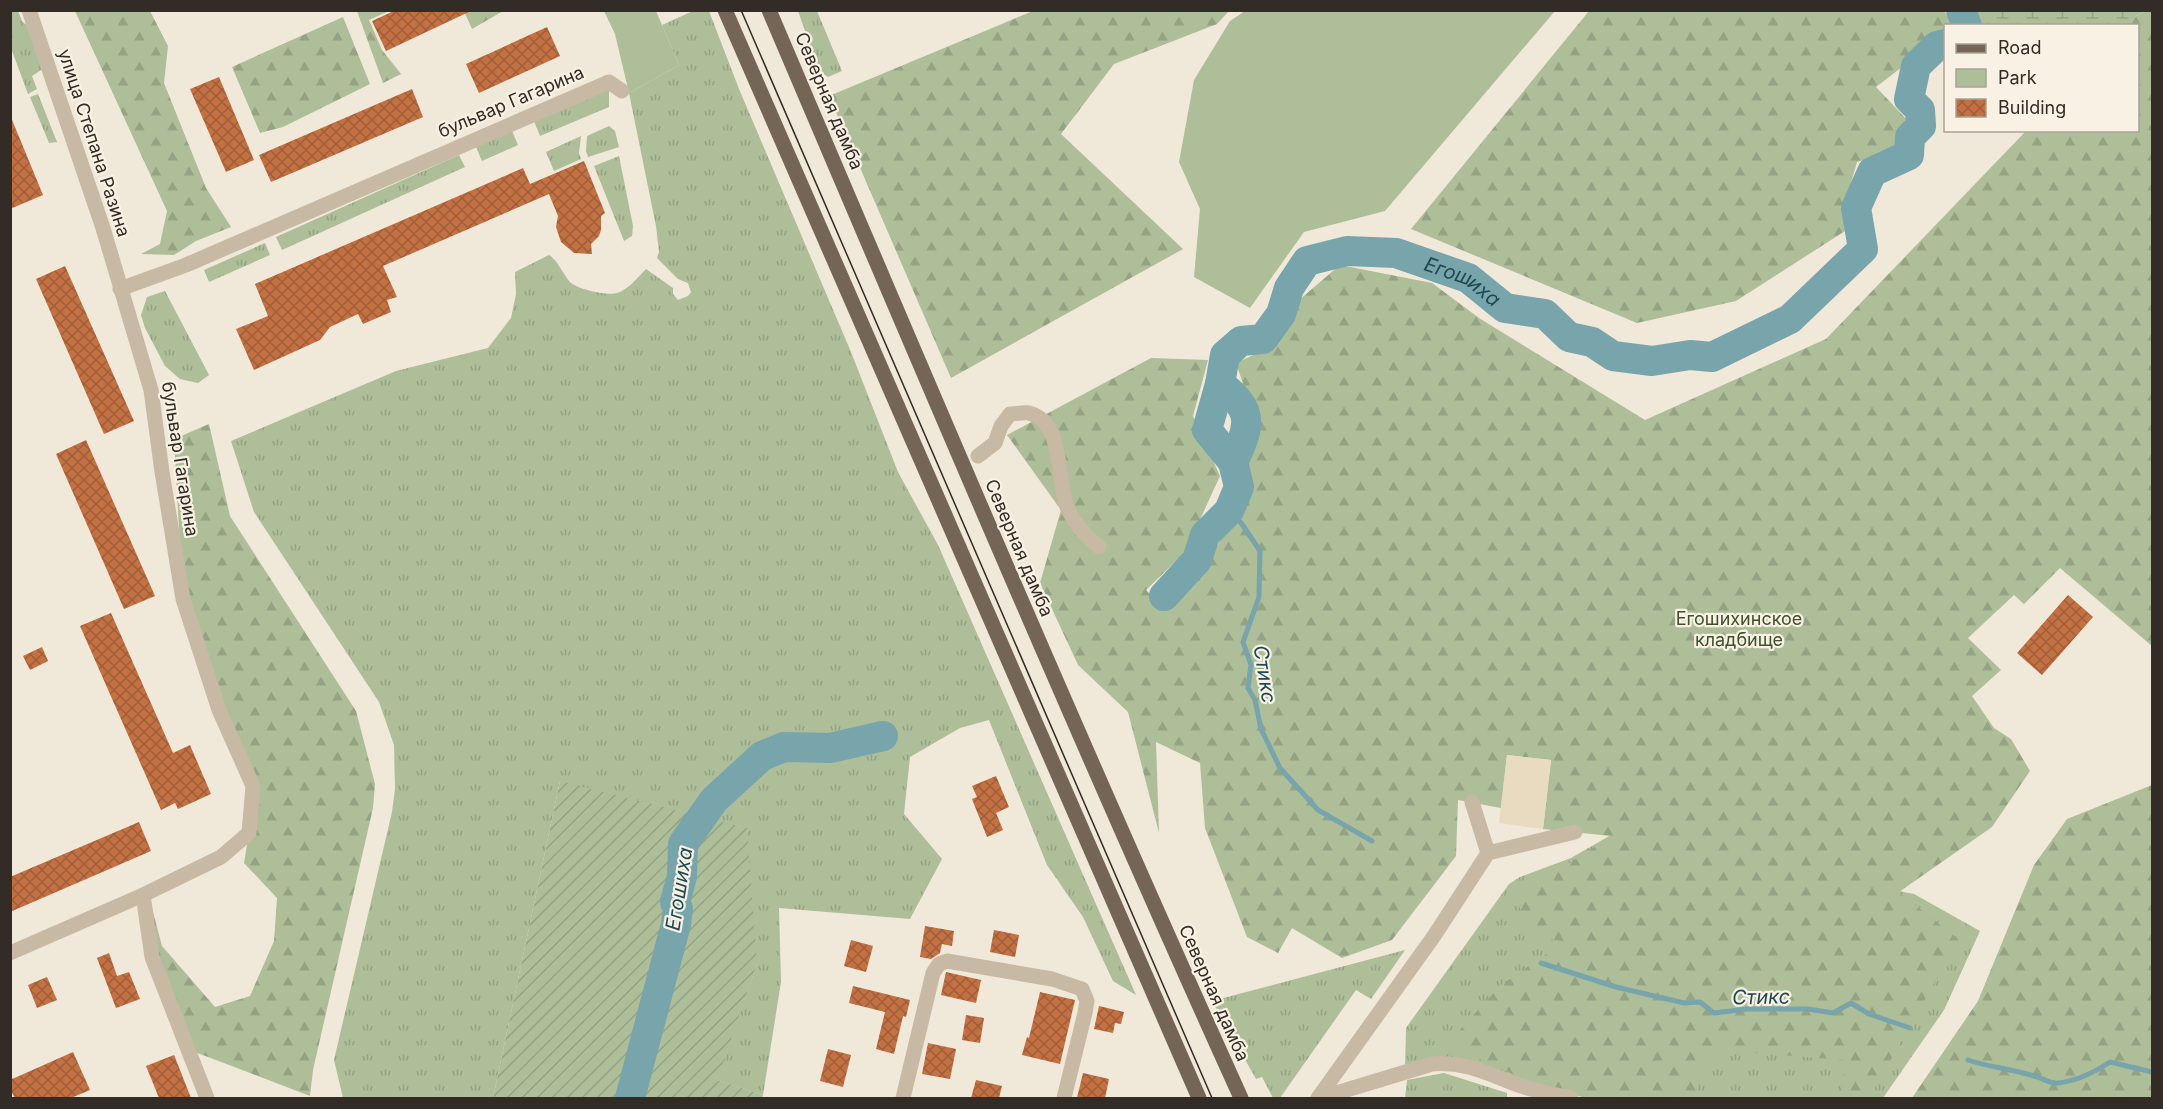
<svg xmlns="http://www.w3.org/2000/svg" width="2163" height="1109" font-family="Inter,sans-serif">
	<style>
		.grass { fill: url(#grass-tufts) }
		.forest { fill: url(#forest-firs) }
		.wetland { fill: url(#wetland-marsh) }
		.park { fill: #adbe99 }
		.garden { fill: url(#garden-furrows) }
		.plaza { fill: #e8dbbf }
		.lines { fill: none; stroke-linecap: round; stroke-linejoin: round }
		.stream { stroke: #78a4ac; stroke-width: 5 }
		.river { stroke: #78a4ac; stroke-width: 30 }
		.building { fill: url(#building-cross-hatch) }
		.minor { stroke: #c8b9a4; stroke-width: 15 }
		.major { stroke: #756557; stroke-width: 15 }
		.tram { stroke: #332c26; stroke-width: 1.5 }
		.labels { text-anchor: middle; stroke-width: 4.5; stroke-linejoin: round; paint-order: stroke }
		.street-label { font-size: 18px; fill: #332c26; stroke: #f8f1e4 }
		.park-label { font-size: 18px; fill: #3e512a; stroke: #f8f1e4 }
		.water-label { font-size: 20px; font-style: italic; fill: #1d4953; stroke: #f8f1e4 }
	</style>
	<defs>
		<pattern id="grass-tufts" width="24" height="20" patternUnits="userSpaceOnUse" patternTransform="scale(1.5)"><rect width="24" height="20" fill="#adbe99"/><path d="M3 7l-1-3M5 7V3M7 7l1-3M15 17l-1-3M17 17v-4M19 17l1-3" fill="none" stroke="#95a384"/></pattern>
		<pattern id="forest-firs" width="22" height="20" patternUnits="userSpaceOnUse" patternTransform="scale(1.5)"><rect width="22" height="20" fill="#adbe99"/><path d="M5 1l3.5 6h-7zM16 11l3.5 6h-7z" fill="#95a384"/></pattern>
		<pattern id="wetland-marsh" width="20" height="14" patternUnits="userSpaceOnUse" patternTransform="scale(1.5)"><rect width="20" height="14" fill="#adbe99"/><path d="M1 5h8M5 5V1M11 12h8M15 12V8" fill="none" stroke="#95a384"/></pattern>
		<pattern id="garden-furrows" width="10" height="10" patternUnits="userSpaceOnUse" patternTransform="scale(1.5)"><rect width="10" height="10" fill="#adbe99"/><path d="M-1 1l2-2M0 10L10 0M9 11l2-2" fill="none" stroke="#95a384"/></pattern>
		<pattern id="building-cross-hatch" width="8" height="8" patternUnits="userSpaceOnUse" patternTransform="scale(1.5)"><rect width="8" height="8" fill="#c37143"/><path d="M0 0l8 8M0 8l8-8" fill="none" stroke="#9f5d38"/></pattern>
	</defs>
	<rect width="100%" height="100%" fill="#f0e8d8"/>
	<path class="grass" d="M11,11H18L22,21L29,28L44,68L32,76L37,89L28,94L11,48Z
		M693,11H709L739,89L851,352L898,472L938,545L1136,995L1113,981L1083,917L1047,865L989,720L960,728L910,757L904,814L942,859L910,919L779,908L781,982L763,1095L716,1080L757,964L560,781L493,1098H343L334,1060L392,812L395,789L394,745L379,702L254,512L231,441L396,371L488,348L511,318L516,294L515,272L549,255C558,261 562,272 569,281C575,289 607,296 617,293C628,290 638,277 646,269L673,288V294L678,300L688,296L691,292L688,283L678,279L657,258L659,252L656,226L629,93L679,65L662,25Z
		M798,11H817L842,71L828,77L819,71Z
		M609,89V107L540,136L534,121Z
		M38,94L57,142L49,143L30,97Z
		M609,126L615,131L619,147L588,157L586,151L587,136Z
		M512,131L518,145L482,161L476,147Z
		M581,136L579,153L581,159L554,171L546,152Z
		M459,155L465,167L282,250L276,237Z
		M619,156L633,226L632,236L624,241L594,166Z
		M265,243L270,255L209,282L204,270Z
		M165,291L209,375L198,383L180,379L165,366L145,328L141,315L147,297Z
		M1611,835L1914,894L1980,931L1944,1010L1883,1098H1587L1546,1089L1461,1059L1405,1068L1406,1028L1509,884L1520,877L1571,858Z
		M1405,950L1371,999L1356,990L1280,1098H1273L1262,1077L1256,1079L1212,1001Z
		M1444,1073L1507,1093V1098H1405L1407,1080Z"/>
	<path class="forest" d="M75,11H150L168,46L164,83L206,188L231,227L196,241L174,255L141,254L160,244L167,211Z
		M357,11H389L369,20L382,50L401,74L383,83Z
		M464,11H503L472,29Z
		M1033,11H1229L1217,24L1114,64L1061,134L1183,249L951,378L829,96Z
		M1944,11L1955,25L1946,26L1945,34L1876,87L1911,124L1899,149L1857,162L1843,211L1845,231L1736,301L1637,323L1411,229L1589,11Z
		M2146,11H2152V646L2060,568L2024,604L2014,595L1968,638L2001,670L1972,696L1994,728L2011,739L2030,771L1992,827L1899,892L1959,940L1869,1098H1842L1844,1060L1719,1050L1693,1075L1699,1098H1595L1546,1089L1447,1044L1501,985L1564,942L1538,936L1514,899L1611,836L1543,829L1551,760L1507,755L1501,808L1458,800L1456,856L1392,940L1342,958L1292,928L1278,953L1247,937L1205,828L1200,763L1156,742L1159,833L1128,712L1078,665L1040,583L1061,510L1007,435L1151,358L1208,360L1193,416L1220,476L1185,552L1146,590L1164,609L1197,577L1237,514L1246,486L1245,453L1253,431L1250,404L1236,363L1277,344L1292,306L1340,265L1432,283L1479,318L1645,420L1826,339L2026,131L2138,130V26L2127,25L2136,16Z
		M343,17L370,84L283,127L260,133L232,67Z
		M209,424L230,516L356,711L375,784L373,808L313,1070L310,1096L187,1049L152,957L149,897L162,946L215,1007L250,996L274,941L277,898L244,863L249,833L253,786L183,599L174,439Z
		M2152,785V1098H1912L1978,1001L2034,865L2067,819Z"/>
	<path class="wetland" d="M1970,11H2146L2136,16L2127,26L1980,25Z"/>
	<path class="park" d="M604,11H656L679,65L629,93L615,34Z
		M1245,11V10L1555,11L1385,211L1304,232L1250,308L1194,277L1200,209L1179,162L1194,80L1230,21Z"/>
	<path class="garden" d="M560,781L747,828L757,964L717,1080L763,1095L762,1098H493Z"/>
	<path class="plaza" d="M1507,755L1551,760L1543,829L1499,823Z"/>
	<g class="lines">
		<path class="stream" d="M1229,511L1242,524L1260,551L1259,597L1243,642L1251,665L1248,688L1255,700L1261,729L1280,768L1318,810L1372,841
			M1541,963L1616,987L1684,1003L1700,1002L1714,1013L1747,1009H1808L1833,1013L1851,1003L1869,1014L1910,1028
			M1968,1060C1991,1068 2016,1069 2040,1078C2045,1080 2052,1084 2058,1083C2076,1081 2095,1072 2110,1062L2152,1072"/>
		<g class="river">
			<path d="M1961,10L1967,26"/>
			<path d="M1220,384C1254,410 1251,425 1233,462"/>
			<path id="s1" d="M1164,596L1197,560L1205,535L1229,511L1239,487L1233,462L1207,430L1220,384L1225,355L1241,341L1263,339L1281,314L1289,288L1307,261L1347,251L1396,253L1468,278L1505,308L1545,314L1569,337L1592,342L1613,356L1652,361L1690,355L1712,357L1790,319L1863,249L1856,208L1872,172L1909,155L1910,137L1921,126L1920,110L1909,99L1916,66L1937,46L1946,44"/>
			<path d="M630,1098L676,924L678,909L675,902L682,876L683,844L714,800L762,756L784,747L830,748L883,736"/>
		</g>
	</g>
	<path class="building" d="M396,10H473L386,51L372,21Z
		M547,27L560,56L479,93L466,64Z
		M219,77L254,160L226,172L190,89Z
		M412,89L423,117L271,182L259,155Z
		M10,115L43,195L10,209Z
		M584,161L605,213L601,216V230L599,236L591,244L592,254L574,253L561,242L556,227L558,216L549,194L383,266L397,297L387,300L391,312L363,324L358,314L330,327L320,340L254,370L236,329L268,316L255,284L523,168L530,184Z
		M65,266L134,421L104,434L36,279Z
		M86,440L155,596L124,609L56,454Z
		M2068,595L2093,617L2042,675L2017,653Z
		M111,613L173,753L190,745L211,794L178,809L175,803L161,810L80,626Z
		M42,647L48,661L30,670L23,656Z
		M996,776L1009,807L996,813L1003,830L987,837L972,799L977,797L972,786Z
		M139,822L151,851L10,912V877Z
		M925,926L954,931L952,946L942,944L940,953L931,959L920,957Z
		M994,930L1019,935L1015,957L990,952Z
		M851,940L873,946L866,972L844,966Z
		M109,953L117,976L129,972L140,999L116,1008L97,958Z
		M946,972L981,980L976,1003L941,995Z
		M47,977L57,1000L37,1008L28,985Z
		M853,986L910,1000L906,1017L903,1016L894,1054L876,1049L885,1012L849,1003Z
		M1040,992L1075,1000L1060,1064L1022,1055L1027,1037L1029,1038Z
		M1099,1006L1124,1012L1121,1024L1115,1023L1113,1033L1094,1029Z
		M966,1015L984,1018L980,1043L962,1040Z
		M928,1043L956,1049L950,1079L922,1074Z
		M828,1049L851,1055L843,1087L820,1081Z
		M73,1052L90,1090L71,1098H15L10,1089V1080Z
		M174,1055L180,1070L191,1098H159L146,1066Z
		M1083,1073L1109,1079L1105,1098H1077Z
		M976,1080L1002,1086L999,1098H971Z"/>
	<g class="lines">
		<path class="minor" d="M120,289L186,265L609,82L622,91
			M978,456L995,443L1001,426L1010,414C1016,414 1023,412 1029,413C1065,422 1056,480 1067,507C1075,525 1085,535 1099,547
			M1472,802L1488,853L1575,832
			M143,895L152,957L207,1098
			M10,953L143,895L221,857L249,833L253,786L219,710L183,599L162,472L151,390L103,228L29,10
			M903,1098L933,973L939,964L947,961L1052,979L1082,989L1087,1001L1085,1013L1064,1098
			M1318,1098L1434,936L1488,853
			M1320,1098L1432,1064C1467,1061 1490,1075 1521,1086C1537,1092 1555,1094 1571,1098"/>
		<path class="major" d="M725,10L1199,1098
			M769,10C924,374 1078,738 1241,1098"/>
		<path class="tram" d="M741,10L1212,1098"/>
	</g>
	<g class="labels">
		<g class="street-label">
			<text transform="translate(829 101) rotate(67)" y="6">Северная дамба</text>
			<text transform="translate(511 102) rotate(-23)" y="6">бульвар Гагарина</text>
			<text transform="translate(94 143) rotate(72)" y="6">улица Степана Разина</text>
			<text transform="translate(180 459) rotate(81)" y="6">бульвар Гагарина</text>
			<text transform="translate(1019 548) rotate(67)" y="6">Северная дамба</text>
			<text transform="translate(1214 993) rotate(66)" y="6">Северная дамба</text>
		</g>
		<g class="park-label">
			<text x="1739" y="625">Егошихинское<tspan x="1739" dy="21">кладбище</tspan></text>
		</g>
		<g class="water-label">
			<text dy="7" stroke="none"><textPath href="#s1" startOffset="576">Егошиха</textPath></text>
			<text transform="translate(1265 674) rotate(81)" y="7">Стикс</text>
			<text transform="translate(679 889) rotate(-81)" y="7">Егошиха</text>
			<text transform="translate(1761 997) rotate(-1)" y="7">Стикс</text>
		</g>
	</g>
	<rect width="2163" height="1109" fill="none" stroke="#332c26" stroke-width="24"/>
	<rect x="1944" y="24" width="195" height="108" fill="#f8f1e4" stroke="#a9a298" stroke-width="1.5"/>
	<rect x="1956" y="44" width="30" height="9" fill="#756557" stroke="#a9a298" stroke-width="1.5"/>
	<text x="1998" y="54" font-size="18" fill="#332c26">Road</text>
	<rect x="1956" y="69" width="30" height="18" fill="#adbe99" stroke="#a9a298" stroke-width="1.5"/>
	<text x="1998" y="84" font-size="18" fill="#332c26">Park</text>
	<rect x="1956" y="99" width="30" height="18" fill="url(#building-cross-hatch)" stroke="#a9a298" stroke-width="1.5"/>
	<text x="1998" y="114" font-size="18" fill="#332c26">Building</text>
</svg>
